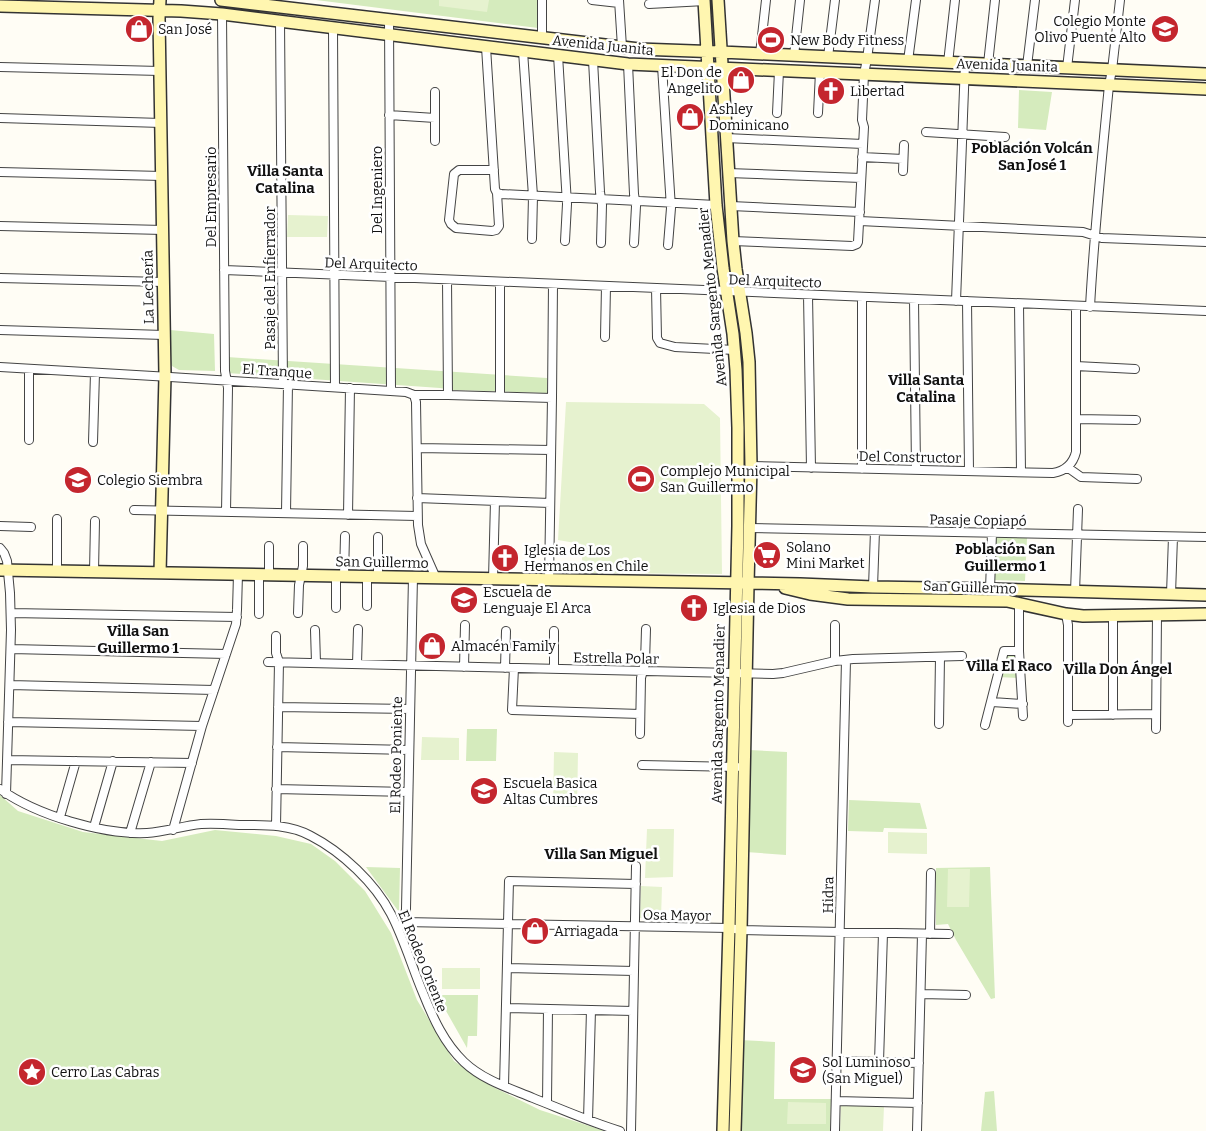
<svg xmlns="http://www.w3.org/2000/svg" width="1206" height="1131" font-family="Bitter,serif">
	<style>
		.green { fill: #d5ebbd }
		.pitch { fill: #e6f2cf }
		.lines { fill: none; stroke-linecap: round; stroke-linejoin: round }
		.street-casing { stroke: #444; stroke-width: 10 }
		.secondary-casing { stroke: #333; stroke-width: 14 }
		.street { stroke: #fff; stroke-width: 8 }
		.secondary { stroke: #fff6b0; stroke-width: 11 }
		.labels { text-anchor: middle; stroke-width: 5; stroke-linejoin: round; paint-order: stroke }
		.poi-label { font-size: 14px; fill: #111; stroke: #fff; text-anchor: start }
		.street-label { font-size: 14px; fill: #111; stroke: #fff }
		.neighbourhood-label { font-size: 15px; font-weight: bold; fill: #111; stroke: #fff }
	</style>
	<rect width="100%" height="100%" fill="#fffdf5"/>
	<path class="green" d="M316,0H540L538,28Z
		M1019,90L1052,92L1046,130L1018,128Z
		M170,330L214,334L215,371L179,370L172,366L170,362Z
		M227,357L547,378V393L454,390L440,388L227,373Z
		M995,537L1027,538L1025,581L994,580Z
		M1004,653L1017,654L1019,678L998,677Z
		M467,729H497L496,761H466Z
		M749,750L787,752L786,855L746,852Z
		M0,795L18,811L83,832L162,841L215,830L276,836L311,844L335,861L365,891L391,933L417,1000L454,1061L491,1086L540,1110L605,1131H0Z
		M849,800L920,803L927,829L884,828L883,832L848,831Z
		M366,867L400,868L399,912Z
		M990,867L995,998L991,999L956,940L948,924L936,925V868Z
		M437,995H478L477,1036H468L467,1048Z
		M740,1040L775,1042L774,1099H831L830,1131H739Z
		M994,1091L997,1131H981L985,1092Z"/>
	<path class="pitch" d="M439,0H489L487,12L439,6Z
		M288,215L328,216L327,237H287Z
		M566,402L704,404L720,418L722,574L583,573L581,544L558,540Z
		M422,737L459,738V760H421Z
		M554,752L578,753L577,807L553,806Z
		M647,829H674L673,877L645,878Z
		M888,832L927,833V854L888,853Z
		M948,869H970L969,907H947Z
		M641,886L662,887L661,918H640Z
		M442,968H480V989H442Z
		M788,1102L826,1103V1124H787Z
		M841,1104L884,1106L883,1131H840Z"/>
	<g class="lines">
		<defs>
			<path id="street" d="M542,0V37
				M592,0L619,3
				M619,0L622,47
				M649,4L705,1
				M222,14L225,371L228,388L226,512
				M389,19L391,391
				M280,21L283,384
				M333,28L335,387
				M486,47L495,189L497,193L499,226L496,230L492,231L456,228L451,224L449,220L454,174L459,170H494
				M523,51L533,196L532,239
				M760,54L766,0
				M558,55L567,204L565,241
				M794,56L800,0
				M828,57L835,0
				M593,60L600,192L602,205L601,243
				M908,61L916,0
				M948,63L955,0
				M628,64L634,194L636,206L634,243
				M988,64L995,0
				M662,66L671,208L668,245
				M1027,66L1035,0
				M0,67L160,71
				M1067,68L1075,0
				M777,113L779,71
				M818,113L820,72
				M389,115L435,118
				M0,118L161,123
				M926,132L1005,137
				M726,138L863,144
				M435,141V92
				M862,157L903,159
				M903,171L904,145
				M0,172L162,176
				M728,173L861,178
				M497,193L501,194L716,205
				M731,206L860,212
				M860,221L1083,232L1102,238L1206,242
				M0,226L163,230
				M733,241L852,246L857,244L858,242L864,127L862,120L864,74L867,59L875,0
				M224,270L1206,311
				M0,278L163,282
				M447,280L448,395
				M656,288L657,338L660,343L675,347L735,350
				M808,295L811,468
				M862,297V469
				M914,299L916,470
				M956,301L965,63
				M967,301L969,471
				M1019,304L1021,472
				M1090,307C1094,232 1102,159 1109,85L1112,70L1120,0
				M0,330L164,335
				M605,337L606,286
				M1076,366L1135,369
				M0,367L170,377L406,392L414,395H448L552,398
				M414,395L416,402L418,525L421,544L436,578
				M500,396V282
				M1076,419L1136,420
				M29,440V369
				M93,442L95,373
				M417,448L551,450
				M751,466L1053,473C1065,471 1073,464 1076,452V306
				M1067,467L1081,477L1137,479
				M417,498L550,503
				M134,510L417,516
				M286,513L288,384
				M348,515L350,388
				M0,526L31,527
				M749,528L1206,537
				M0,548L4,553L7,561L10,593L11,630L6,794
				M57,571V519
				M94,572L95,521
				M259,575V614
				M269,575V546
				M344,576L345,536
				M378,577V537
				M493,579L495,501
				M549,580L552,398L553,284
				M873,587L875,531
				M990,589L992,533
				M1075,592L1078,509
				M1171,594L1173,537
				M1019,603V651L1023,716
				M367,606V577
				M336,608V576
				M11,613L237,617
				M298,613L299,585L303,566V546
				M1066,614L1068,625V722
				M835,625V661
				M315,630L316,663
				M11,649L226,654
				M268,662L773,674L783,673L835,661L853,659L962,656
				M357,664L358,629
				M464,667L465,625
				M505,668L506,631
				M514,668L512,710L640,714
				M554,669V631
				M10,685L214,690
				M992,702L1023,704
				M278,707L410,709
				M1068,715L1156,714
				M1113,715V616
				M8,722L202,726
				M939,724L940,657
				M985,725L1004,651H1019
				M1156,729L1157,615
				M640,734L641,678L645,663L646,629
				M277,747L409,750
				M7,760L192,763
				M642,765L737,767
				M0,789C36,815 103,835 147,833C165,832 182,826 201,824C213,823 226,824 239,825C264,825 289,824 311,836C342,852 375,883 391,914C404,939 412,967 423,993C433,1018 444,1043 464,1062C483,1080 509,1088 533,1098C561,1109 590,1122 620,1131
				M276,789L408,792
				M60,817L76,761
				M276,826L279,662L276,653V636
				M94,827L113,761
				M173,830L202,726L236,624L237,610L238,574
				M130,833L151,762
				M404,922L729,928L741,930L949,934
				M403,925L405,916L406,909L413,577
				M930,934L931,873
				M507,968L634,971
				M921,994L966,995
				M506,1008L633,1011
				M837,1061L919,1063
				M879,1062L883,933
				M504,1086L509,881L636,884
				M836,1101L918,1103
				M547,1103L548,1009
				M588,1120L591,1010
				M631,1131L636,866
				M835,1131L846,660
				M917,1131L922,934"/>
			<path id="secondary" d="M160,0L159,18L165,376L160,573
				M221,0L639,49L721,52L1206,74
				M704,0L716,205L723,268L733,334L736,370L738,428V526L729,928L723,1131
				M718,0L733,241L736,269L746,333L749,362L751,466L748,584L741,930L735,1131
				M0,6L181,11L222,14L628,64L1206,89
				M0,570L800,584L873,587L990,589L1206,595
				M785,588L810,594L848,599L1007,601L1066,614L1083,616L1206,614"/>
		</defs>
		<use href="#street" class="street-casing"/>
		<use href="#secondary" class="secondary-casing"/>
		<use href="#street" class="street"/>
		<use href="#secondary" class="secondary"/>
	</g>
	<defs>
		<symbol id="shop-disc" viewBox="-11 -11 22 22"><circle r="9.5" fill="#c4262e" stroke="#fff"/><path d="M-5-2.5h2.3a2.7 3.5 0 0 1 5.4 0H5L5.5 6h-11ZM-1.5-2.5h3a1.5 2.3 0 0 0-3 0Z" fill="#fff"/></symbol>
		<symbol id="school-disc" viewBox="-11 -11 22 22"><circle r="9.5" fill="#c4262e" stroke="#fff"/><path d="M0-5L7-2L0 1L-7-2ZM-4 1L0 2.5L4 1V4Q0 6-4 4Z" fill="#fff"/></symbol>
		<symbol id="stadium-disc" viewBox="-11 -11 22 22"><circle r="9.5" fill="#c4262e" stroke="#fff"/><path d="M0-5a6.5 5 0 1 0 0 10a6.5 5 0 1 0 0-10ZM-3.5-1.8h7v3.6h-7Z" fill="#fff"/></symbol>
		<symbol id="church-disc" viewBox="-11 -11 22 22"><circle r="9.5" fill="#c4262e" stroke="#fff"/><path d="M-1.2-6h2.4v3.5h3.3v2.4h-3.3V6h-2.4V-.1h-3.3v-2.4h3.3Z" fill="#fff"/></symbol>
		<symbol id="supermarket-disc" viewBox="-11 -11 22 22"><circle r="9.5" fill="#c4262e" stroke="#fff"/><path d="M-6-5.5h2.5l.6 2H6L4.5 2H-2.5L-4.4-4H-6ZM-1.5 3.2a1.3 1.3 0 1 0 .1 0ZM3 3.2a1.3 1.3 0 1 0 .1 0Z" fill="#fff"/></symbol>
		<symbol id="sight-disc" viewBox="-11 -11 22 22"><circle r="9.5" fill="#c4262e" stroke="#fff"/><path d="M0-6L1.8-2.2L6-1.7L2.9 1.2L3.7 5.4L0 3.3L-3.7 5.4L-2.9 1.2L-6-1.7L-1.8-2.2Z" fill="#fff"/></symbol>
	</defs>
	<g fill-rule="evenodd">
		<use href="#shop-disc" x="123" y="13" width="32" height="32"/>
		<use href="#school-disc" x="1149" y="13" width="32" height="32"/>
		<use href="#stadium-disc" x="755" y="24" width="32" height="32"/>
		<use href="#shop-disc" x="725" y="64" width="32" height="32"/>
		<use href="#church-disc" x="815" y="75" width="32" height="32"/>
		<use href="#shop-disc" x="674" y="101" width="32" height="32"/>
		<use href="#stadium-disc" x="625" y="463" width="32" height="32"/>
		<use href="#school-disc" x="62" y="464" width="32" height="32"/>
		<use href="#supermarket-disc" x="751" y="539" width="32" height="32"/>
		<use href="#church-disc" x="489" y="542" width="32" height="32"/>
		<use href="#school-disc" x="448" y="584" width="32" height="32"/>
		<use href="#church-disc" x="678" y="592" width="32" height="32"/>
		<use href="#shop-disc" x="416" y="630" width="32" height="32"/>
		<use href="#school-disc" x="468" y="775" width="32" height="32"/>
		<use href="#shop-disc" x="519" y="915" width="32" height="32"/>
		<use href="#school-disc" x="787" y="1054" width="32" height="32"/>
		<use href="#sight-disc" x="16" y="1056" width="32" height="32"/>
	</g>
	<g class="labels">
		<g class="poi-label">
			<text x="1146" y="26" text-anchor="end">Colegio Monte<tspan x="1146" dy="16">Olivo Puente Alto</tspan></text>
			<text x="158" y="34">San José</text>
			<text x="790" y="45">New Body Fitness</text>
			<text x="722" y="77" text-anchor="end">El Don de<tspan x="722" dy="16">Angelito</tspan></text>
			<text x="850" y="96">Libertad</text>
			<text x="709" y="114">Ashley<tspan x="709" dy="16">Dominicano</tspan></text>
			<text x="660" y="476">Complejo Municipal<tspan x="660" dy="16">San Guillermo</tspan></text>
			<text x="97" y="485">Colegio Siembra</text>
			<text x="786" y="552">Solano<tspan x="786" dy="16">Mini Market</tspan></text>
			<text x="524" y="555">Iglesia de Los<tspan x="524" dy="16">Hermanos en Chile</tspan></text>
			<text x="483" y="597">Escuela de<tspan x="483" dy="16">Lenguaje El Arca</tspan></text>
			<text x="713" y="613">Iglesia de Dios</text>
			<text x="451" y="651">Almacén Family</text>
			<text x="503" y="788">Escuela Basica<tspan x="503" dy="16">Altas Cumbres</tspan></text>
			<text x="554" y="936">Arriagada</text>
			<text x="822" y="1067">Sol Luminoso<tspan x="822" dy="16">(San Miguel)</tspan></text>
			<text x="51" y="1077">Cerro Las Cabras</text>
		</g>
		<g class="street-label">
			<text transform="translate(603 45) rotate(6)" y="5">Avenida Juanita</text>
			<text transform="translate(1007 65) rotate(2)" y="5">Avenida Juanita</text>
			<text transform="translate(377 190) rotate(-90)" y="5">Del Ingeniero</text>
			<text transform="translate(211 197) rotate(-90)" y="5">Del Empresario</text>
			<text transform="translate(371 264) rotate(2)" y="5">Del Arquitecto</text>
			<text transform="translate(270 278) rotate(-90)" y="5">Pasaje del Enfierrador</text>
			<text transform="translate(775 281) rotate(2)" y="5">Del Arquitecto</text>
			<text transform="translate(148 287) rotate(-91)" y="5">La Lechería</text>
			<text transform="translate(712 297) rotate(-96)" y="5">Avenida Sargento Menadier</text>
			<text transform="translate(277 371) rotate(4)" y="5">El Tranque</text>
			<text transform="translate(910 457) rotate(1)" y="5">Del Constructor</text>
			<text transform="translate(978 520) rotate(1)" y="5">Pasaje Copiapó</text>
			<text transform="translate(382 562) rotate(1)" y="5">San Guillermo</text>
			<text transform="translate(970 587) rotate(2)" y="5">San Guillermo</text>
			<text transform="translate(616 658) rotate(1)" y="5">Estrella Polar</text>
			<text transform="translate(718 714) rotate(-89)" y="5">Avenida Sargento Menadier</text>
			<text transform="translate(396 755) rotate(-89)" y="5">El Rodeo Poniente</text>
			<text transform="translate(828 895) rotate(-89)" y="5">Hidra</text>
			<text transform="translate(677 915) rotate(1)" y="5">Osa Mayor</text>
			<text transform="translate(423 961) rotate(68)" y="5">El Rodeo Oriente</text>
		</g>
		<g class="neighbourhood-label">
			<text x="1032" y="153">Población Volcán<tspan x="1032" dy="17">San José 1</tspan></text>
			<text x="285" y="176">Villa Santa<tspan x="285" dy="17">Catalina</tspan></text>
			<text x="926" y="385">Villa Santa<tspan x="926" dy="17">Catalina</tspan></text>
			<text x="1005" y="554">Población San<tspan x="1005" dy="17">Guillermo 1</tspan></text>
			<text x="138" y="636">Villa San<tspan x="138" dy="17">Guillermo 1</tspan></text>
			<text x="1009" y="671">Villa El Raco</text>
			<text x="1118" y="674">Villa Don Ángel</text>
			<text x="601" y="859">Villa San Miguel</text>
		</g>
	</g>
</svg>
